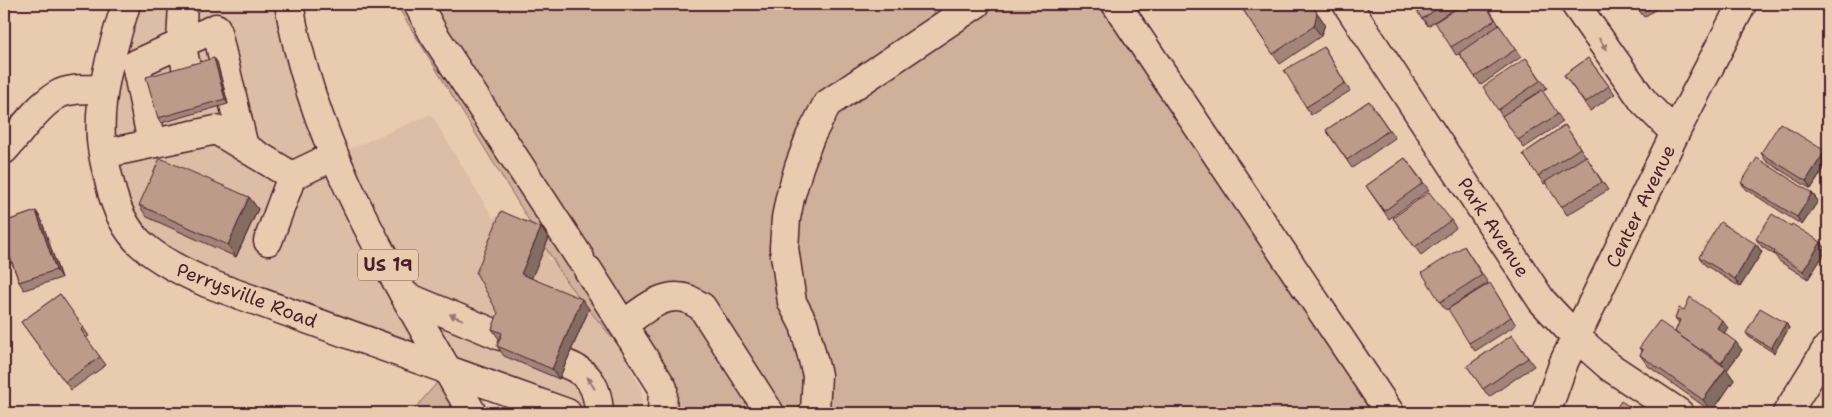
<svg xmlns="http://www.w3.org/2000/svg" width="1832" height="417" font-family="'Shantell Sans',sans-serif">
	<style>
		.built { fill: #dcbda5 }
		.green { fill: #cfb09a; stroke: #8c6862 }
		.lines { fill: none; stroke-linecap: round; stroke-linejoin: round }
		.minor-casing { stroke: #4a1f2b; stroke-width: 31 }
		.major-casing { stroke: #4a1f2b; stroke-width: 31 }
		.minor { stroke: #e9ccb0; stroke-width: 28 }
		.major { stroke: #e9ccb0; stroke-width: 28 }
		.wall { fill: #a28578; stroke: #4a1f2b }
		.shaded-wall { fill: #846c61; stroke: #4a1f2b }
		.building { fill: #bc9b8b; stroke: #4a1f2b }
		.oneway { fill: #9a766e }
		.labels { text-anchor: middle; stroke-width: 4.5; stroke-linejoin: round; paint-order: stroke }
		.shield { fill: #e9ccb0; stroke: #7a5353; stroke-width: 1 }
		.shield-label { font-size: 18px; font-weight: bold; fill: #4a1f2b }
		.street-label { font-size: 19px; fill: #4a1f2b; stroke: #e9ccb0 }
	</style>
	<rect width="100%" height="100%" fill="#e9ccb0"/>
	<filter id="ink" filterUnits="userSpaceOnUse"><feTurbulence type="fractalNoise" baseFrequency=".02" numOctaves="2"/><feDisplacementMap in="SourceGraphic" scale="10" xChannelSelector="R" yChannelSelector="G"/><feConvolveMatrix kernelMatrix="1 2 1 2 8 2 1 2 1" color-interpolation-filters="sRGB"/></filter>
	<g filter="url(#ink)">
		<path class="built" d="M126,4H289L334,156L431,114L493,218L504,213L554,235L548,259L581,272L641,388L643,413H567L154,254L105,167Z"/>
		<path class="green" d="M396,4H1132L1404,413H674L568,284Z
			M448,370L472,413H411Z"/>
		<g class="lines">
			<defs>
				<path id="minor" d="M126,4C113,48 98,92 101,139C102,154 106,169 110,184C115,206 124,228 141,244C160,261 183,272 207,283L567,413
					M183,4L181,42L187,71
					M418,4L433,33L580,258
					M1116,4L1390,413
					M1347,4L1542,301L1576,337L1610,367L1679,413
					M1575,4L1644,102L1675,133
					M152,143L136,64L216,28L244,147
					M4,150C20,133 39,103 61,93C74,88 90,89 104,89
					M103,154L216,130L292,176L334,156
					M268,241L292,176
					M588,270L663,388L662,413
					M405,296L501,336
					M623,325C641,312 664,290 688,299C692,301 697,304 702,307L770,413
					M566,364C590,373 598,388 599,413
					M813,413L815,411L817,375L804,325L792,302L784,248L786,218L790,198L799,167L810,137L827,104L976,4
					M1546,413L1564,362L1576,337L1675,133L1742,4
					M1787,413L1828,347"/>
				<path id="major" d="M289,4C314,154 398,283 472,413"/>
			</defs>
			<use href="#minor" class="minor-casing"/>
			<use href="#major" class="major-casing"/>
			<use href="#minor" class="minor"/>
			<use href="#major" class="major"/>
		</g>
		<path class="wall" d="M1239,4H1311L1325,24L1321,36L1280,64Z
			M1413,4H1462L1428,26Z
			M1464,4H1486L1499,25L1521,57L1481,85L1459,54L1456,55L1451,47Z
			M1634,4H1664L1644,17Z
			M1324,47L1350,91L1311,115L1306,107Z
			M214,58L217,62L228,104L161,123L158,118Z
			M1526,58L1547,88L1542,91L1563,122L1524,148L1498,110Z
			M1588,58L1615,94L1590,111L1564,75Z
			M1369,101L1395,138L1352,168L1326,130Z
			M1565,125L1608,190L1567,215L1546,183L1544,184L1523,154Z
			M1761,153L1828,156V162L1811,189L1766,161Z
			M1405,158L1429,190L1389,219L1366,186Z
			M1741,183L1812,193L1818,201L1802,225L1747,190Z
			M249,197L258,209L236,257L147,217L139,205Z
			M36,211L41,219L61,278L24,290L19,282L12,263L6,266L4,263V222Z
			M1393,218L1451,220L1456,228L1421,255Z
			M541,228L549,238L531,278L589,309L559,379L504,356L497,346L499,339L492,329Z
			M1756,239L1827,250L1808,279L1779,261L1775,255L1762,247Z
			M1756,244L1762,252L1740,287L1705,265L1699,257Z
			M1464,246L1488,283L1446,310L1440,302Z
			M1495,291L1516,325L1475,351L1469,343Z
			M60,294L89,336L86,338L106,365L71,390L21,322Z
			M1675,318L1728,328L1724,333L1742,350L1727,370L1734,380L1712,412L1648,366L1640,355L1642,352L1639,348L1675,332L1679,323Z
			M1786,323L1789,328L1774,353L1749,337L1746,333Z
			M1512,335L1534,366L1489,397L1467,366Z"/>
		<path class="shaded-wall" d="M1311,4L1325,24L1321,36L1314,26Z
			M214,58L217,62L228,104L225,99Z
			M1825,151L1828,156V162L1811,189L1806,181Z
			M1812,193L1818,201L1802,225L1797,217Z
			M249,197L258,209L236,257L228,245Z
			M36,211L41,219L61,278L56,270Z
			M541,228L549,238L529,284L521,274Z
			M1821,242L1827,250L1808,279L1803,271Z
			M1756,244L1762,252L1740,287L1735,279Z
			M582,299L589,309L559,379L552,369Z
			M1722,320L1728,328L1722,336L1717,328Z
			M1786,323L1789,328L1774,353L1771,348Z
			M1736,342L1742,350L1727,370L1734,380L1712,412L1703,400L1726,369L1721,363Z"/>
		<path class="building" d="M1239,4H1311L1317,13L1314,26L1273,54Z
			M1413,4H1444L1422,19Z
			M1464,4H1485L1495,20L1451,47L1435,22Z
			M1634,4H1641L1637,7Z
			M1499,25L1516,49L1475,77L1459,53Z
			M1324,47L1345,83L1306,107L1284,70Z
			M214,58L225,99L158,118L146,77Z
			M1526,58L1541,80L1498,110L1483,87Z
			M1588,58L1609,86L1585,103L1564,75Z
			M1542,90L1558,114L1518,140L1502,116Z
			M1369,101L1389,130L1347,160L1326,130Z
			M1780,123L1825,151L1806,181L1761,153Z
			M1565,125L1580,148L1538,176L1523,154Z
			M1586,156L1602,182L1561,207L1545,182Z
			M160,158L249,197L228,245L139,205Z
			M1405,158L1423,183L1384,211L1366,186Z
			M1757,158L1812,193L1797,217L1741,183Z
			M1429,192L1451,220L1415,247L1393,218Z
			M36,211L56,270L19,282L9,254L4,257V222Z
			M501,211L541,228L521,274L582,299L552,369L497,346L502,333L492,329L498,313L476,273Z
			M1772,214L1791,226L1792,224L1821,242L1803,271L1774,253L1775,251L1756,239Z
			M1720,222L1756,244L1735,279L1699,257Z
			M1464,246L1482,275L1440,302L1422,273Z
			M1490,283L1511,317L1469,343L1448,309Z
			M60,294L84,328L81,330L100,357L65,382L21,322Z
			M1690,297L1722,320L1717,328L1736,342L1721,363L1702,349L1700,350L1675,332L1680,320L1675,318L1679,308L1684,310Z
			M1760,308L1786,323L1771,348L1746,333Z
			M1659,321L1726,368L1703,400L1640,355L1643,350L1639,348Z
			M1512,335L1528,358L1483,389L1467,366Z
			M1621,401L1640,413H1613Z"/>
		<defs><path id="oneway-solid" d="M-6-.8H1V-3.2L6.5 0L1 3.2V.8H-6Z" transform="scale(1.25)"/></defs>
		<g class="oneway">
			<use href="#oneway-solid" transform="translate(1603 44) rotate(55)"/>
			<use href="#oneway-solid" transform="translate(456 317) rotate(-157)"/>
			<use href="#oneway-solid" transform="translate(591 383) rotate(-122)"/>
		</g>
	</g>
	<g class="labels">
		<rect class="shield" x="358" y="249.5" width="60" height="31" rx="4"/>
		<g class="shield-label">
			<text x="388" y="271">US 19</text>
		</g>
		<g class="street-label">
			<text transform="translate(1640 206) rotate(-64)" y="7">Center Avenue</text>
			<text transform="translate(1494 227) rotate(57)" y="7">Park Avenue</text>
			<text transform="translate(247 295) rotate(21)" y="7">Perrysville Road</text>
		</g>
	</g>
	<rect width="1832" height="417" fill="none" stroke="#e9ccb0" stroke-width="20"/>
	<rect x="10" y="10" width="1812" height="397" fill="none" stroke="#4a1f2b" stroke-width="2" filter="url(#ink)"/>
</svg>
